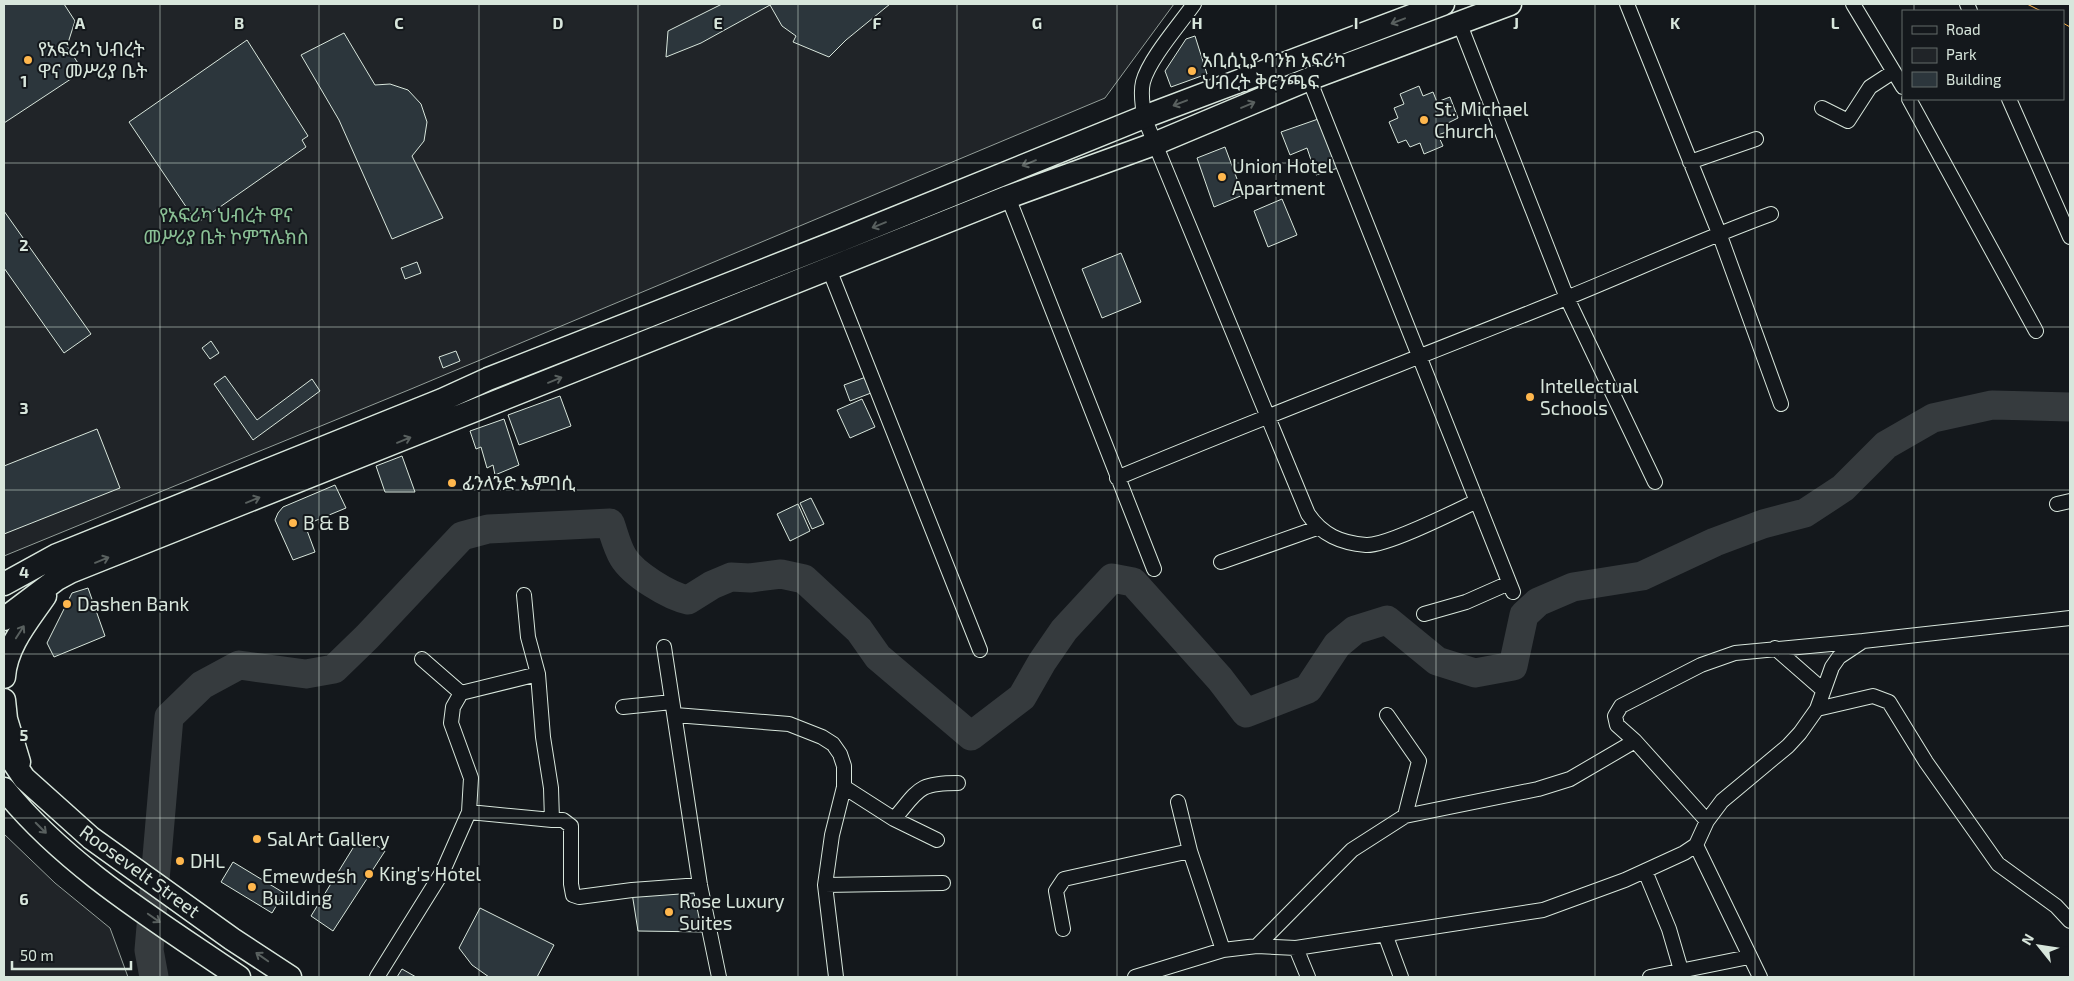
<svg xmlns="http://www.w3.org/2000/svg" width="2074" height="981" font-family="'Exo 2','Noto Sans Ethiopic',sans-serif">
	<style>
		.green { fill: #202428; stroke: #939e99 }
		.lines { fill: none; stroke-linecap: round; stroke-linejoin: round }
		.river { stroke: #363b3e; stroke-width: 29 }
		.building { fill: #2c363c; stroke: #d8e6dc }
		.street-casing { stroke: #d8e6dc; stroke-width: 16 }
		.primary-casing { stroke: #d8e6dc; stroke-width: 25 }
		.street { stroke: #14181c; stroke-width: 14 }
		.primary { stroke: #14181c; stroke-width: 22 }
		.power { stroke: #ffb74d; stroke-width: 1; stroke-dasharray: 18 4 2.5 4; stroke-linecap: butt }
		.oneway { stroke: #59605f }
		.grid { fill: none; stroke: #d8e6dc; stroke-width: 1; stroke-opacity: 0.55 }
		.poi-dot { fill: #ffb74d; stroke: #14181c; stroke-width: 2 }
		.labels { text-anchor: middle; stroke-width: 4; stroke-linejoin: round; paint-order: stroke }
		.poi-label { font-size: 19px; fill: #d8e6dc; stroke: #14181c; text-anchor: start }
		.park-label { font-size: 19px; fill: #8ac095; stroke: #14181c }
		.street-label { font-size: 19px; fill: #d8e6dc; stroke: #14181c }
		.grid-label { font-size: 16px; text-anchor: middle; font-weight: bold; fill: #d8e6dc; stroke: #14181c; stroke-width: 4; stroke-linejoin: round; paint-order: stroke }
	</style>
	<rect width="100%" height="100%" fill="#14181c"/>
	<path class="green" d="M4,4H1174L1105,98L411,389L4,556Z
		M4,834L55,883L110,928L128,977H4Z"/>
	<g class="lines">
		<path class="river" d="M154,977L149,950L169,717L202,685L239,665L306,674L334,669L367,637L462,536L488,529L610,523C614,534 617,547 623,557C633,574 669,596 688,600L712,585L731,577L750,578L781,574L804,579L859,630L878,657L971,736L1022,697L1042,662L1064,630L1112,578L1133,582L1220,679L1246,713L1308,689L1337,645L1355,630L1387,620L1437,661L1475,673L1513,666L1524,615L1538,602L1573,587L1642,576L1715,542L1763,524L1805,513L1843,488L1886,445L1933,418L1992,405L2070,407"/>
	</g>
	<path class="building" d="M4,4H64L75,21L67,46L83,71L4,123Z
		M722,4H890L846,40L829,57L793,42L796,36L782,26L770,5L701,43L666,57L668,31Z
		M344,33L375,85L390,84L408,90L421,104L427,122L424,141L412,156L443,218L392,239L339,120L301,55Z
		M1195,36L1207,74L1171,87L1165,71L1186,39Z
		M247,40L308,136L302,140L306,147L197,223L129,122Z
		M1419,86L1423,96L1433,92L1437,102L1450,97L1458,118L1446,124L1449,131L1438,135L1443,146L1424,154L1420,143L1410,147L1406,140L1398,143L1389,122L1398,118L1394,108L1404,104L1400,94Z
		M1321,118L1338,168L1316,175L1307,148L1290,155L1281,132Z
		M1225,147L1243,195L1214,207L1197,158Z
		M1282,199L1297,235L1268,247L1254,211Z
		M4,211L91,334L64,353L4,268Z
		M1121,253L1141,302L1102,318L1082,269Z
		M417,262L421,273L405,279L401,268Z
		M211,341L219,353L210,359L202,348Z
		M456,351L460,361L443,368L439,357Z
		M225,376L257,420L312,379L320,391L253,440L214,384Z
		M866,377L871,393L850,401L844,385Z
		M560,396L571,426L519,445L508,415Z
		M862,399L875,427L850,438L837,410Z
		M504,419L519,465L495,475L493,465L487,468L481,447L476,449L470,431Z
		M97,429L120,488L4,534V466Z
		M402,456L415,492H385L376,466Z
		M335,485L346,508L305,525L315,552L293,560L275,520L278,513L283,507Z
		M811,498L824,524L812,529L800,503Z
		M798,504L810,531L790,541L777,514Z
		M88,588L105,636L54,657L47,643L72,593Z
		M361,835L385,851L333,931L311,916Z
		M233,862L284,893L272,913L221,882Z
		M698,889L706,932L638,931L632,893Z
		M480,908L554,945L537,977H489L472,965L459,948Z
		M402,969L416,977H397Z"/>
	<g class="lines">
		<defs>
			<path id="street" d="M1194,4C1180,24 1149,59 1143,82C1140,94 1143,105 1144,117L1308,514C1322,535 1341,543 1366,545C1387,546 1456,511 1477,501
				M1627,4L1719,233L1781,404
				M1853,4L1903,87
				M1967,4L1970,11
				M1459,22L1567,298L1655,482
				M1309,79L1513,592
				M1909,99L2036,331
				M2009,99L2070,237
				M1822,108L1848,121L1870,87L1893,72
				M1690,162L1756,139
				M1008,197L1154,569
				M829,269L980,650
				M1117,478C1265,416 1415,359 1564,299C1633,271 1700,240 1771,214
				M2057,504L2070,501
				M1221,562L1317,528
				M524,595L528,637L538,674L543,737L551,788L552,820H563L571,826V884L573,895L579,897L632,890L700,885
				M1424,614L1466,602L1509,583
				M664,647L700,885L719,977
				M1775,648L1823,690
				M461,693L538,674
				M623,707L672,702
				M1817,709L1873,696L1889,702L1926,762L1998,864L2056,906L2070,921
				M675,715L789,724L822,737L833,744L840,754L844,766V787L832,835L825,885L836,977
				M1387,715L1419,761L1405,816
				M1635,741L1617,725L1615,716L1621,706L1701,665L1735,653L1863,641
				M844,787L894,819C919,790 917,783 958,783
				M1178,802L1190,851
				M469,812L552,820
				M894,819L937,840
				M1696,845L1760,977
				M1645,871L1669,929L1681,970
				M825,885L943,883
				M1063,929L1056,891L1064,879L1190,851L1223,950
				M1385,934L1401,977
				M1257,946L1352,850L1405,816L1538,789L1570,779L1635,741L1707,821
				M1296,948L1308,977
				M377,977L443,871L469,812L471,778L451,723L453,707L461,693L422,659
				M1135,977L1223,950L1257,946L1296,948L1543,910L1625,880L1684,853L1696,845L1707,821L1722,801L1788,746L1800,733L1817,709L1832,667L1839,657L1863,641L2070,618
				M1650,977L1749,957"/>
			<path id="primary" d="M4,584L57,555L442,400L488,379L841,240L1144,117L1443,4
				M4,619L57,579L70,572L1008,197L1154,144L1309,79L1510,4
				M4,677C6,646 28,621 45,596
				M4,700L6,719L19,762
				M4,748L24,778L91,838L232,939L290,977
				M4,789C67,867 157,921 239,977"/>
		</defs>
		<use href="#street" class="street-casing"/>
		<use href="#primary" class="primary-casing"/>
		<use href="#street" class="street"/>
		<use href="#primary" class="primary"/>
		<path class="power" d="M2027,4L2041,11
			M2063,23L2070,27"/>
	</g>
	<defs><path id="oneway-shaft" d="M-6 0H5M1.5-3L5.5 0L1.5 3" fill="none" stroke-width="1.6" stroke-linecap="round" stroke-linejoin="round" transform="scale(1.25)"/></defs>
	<g class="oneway">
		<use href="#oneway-shaft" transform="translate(1398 21) rotate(159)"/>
		<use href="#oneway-shaft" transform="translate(1180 103) rotate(159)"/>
		<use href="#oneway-shaft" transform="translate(1248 105) rotate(-23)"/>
		<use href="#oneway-shaft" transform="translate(1029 163) rotate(158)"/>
		<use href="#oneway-shaft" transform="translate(879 225) rotate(158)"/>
		<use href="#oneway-shaft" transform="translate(555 380) rotate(-22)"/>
		<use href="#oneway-shaft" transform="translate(404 440) rotate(-22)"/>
		<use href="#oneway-shaft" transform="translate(253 500) rotate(-22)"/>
		<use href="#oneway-shaft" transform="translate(102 560) rotate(-22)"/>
		<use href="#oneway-shaft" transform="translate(20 632) rotate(-57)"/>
		<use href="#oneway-shaft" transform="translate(41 828) rotate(45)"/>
		<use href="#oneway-shaft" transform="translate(154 918) rotate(35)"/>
		<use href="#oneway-shaft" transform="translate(262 957) rotate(-145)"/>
	</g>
	<path class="grid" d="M160,4V977M319,4V977M479,4V977M638,4V977M798,4V977M957,4V977M1117,4V977M1276,4V977M1436,4V977M1595,4V977M1755,4V977M1914,4V11M1914,99V977M4,163H2070M4,327H2070M4,490H2070M4,654H2070M4,818H2070"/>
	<g class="poi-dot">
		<circle cx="28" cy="60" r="5"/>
		<circle cx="1192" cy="71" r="5"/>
		<circle cx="1424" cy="120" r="5"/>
		<circle cx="1222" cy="177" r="5"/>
		<circle cx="1530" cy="397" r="5"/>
		<circle cx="452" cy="483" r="5"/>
		<circle cx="293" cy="523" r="5"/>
		<circle cx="67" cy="604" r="5"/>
		<circle cx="257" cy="839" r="5"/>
		<circle cx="180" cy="861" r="5"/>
		<circle cx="369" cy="874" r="5"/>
		<circle cx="252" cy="887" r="5"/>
		<circle cx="669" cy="912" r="5"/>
	</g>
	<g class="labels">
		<g class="poi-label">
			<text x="38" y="56">የአፍሪካ ህብረት<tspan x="38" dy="22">ዋና መሥሪያ ቤት</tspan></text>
			<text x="1202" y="67">አቢሲኒያ ባንክ አፍሪካ<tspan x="1202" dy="22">ህብረት ቅርንጫፍ</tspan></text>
			<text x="1434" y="116">St. Michael<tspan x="1434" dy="22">Church</tspan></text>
			<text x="1232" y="173">Union Hotel<tspan x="1232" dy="22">Apartment</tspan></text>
			<text x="1540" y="393">Intellectual<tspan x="1540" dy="22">Schools</tspan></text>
			<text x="462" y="490">ፊንላንድ ኤምባሲ</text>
			<text x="303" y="530">B &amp; B</text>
			<text x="77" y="611">Dashen Bank</text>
			<text x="267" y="846">Sal Art Gallery</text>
			<text x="190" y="868">DHL</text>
			<text x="379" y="881">King's Hotel</text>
			<text x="262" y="883">Emewdesh<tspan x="262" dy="22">Building</tspan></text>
			<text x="679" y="908">Rose Luxury<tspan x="679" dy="22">Suites</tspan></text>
		</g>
		<g class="park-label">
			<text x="226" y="222">የአፍሪካ ህብረት ዋና<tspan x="226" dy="22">መሥሪያ ቤት ኮምፕሌክስ</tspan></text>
		</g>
		<g class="street-label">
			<text transform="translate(140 871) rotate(36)" y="7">Roosevelt Street</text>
		</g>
	</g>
	<g class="grid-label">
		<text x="80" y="29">A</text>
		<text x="239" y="29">B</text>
		<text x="399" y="29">C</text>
		<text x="558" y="29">D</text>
		<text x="718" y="29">E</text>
		<text x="877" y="29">F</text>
		<text x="1037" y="29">G</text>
		<text x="1197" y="29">H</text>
		<text x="1356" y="29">I</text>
		<text x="1516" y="29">J</text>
		<text x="1675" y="29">K</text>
		<text x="1835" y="29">L</text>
		<text x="24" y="87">1</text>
		<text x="24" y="251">2</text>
		<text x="24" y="414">3</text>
		<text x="24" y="578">4</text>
		<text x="24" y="741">5</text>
		<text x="24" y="905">6</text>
	</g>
	<rect width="2074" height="981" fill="none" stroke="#d8e6dc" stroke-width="10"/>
	<rect x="1902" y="10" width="162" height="90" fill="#14181c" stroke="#626a69"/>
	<rect x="1912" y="26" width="25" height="8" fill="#14181c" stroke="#626a69"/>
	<text x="1946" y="35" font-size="15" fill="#d8e6dc">Road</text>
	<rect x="1912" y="48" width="25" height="15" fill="#202428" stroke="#626a69"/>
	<text x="1946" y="60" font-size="15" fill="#d8e6dc">Park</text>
	<rect x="1912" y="72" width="25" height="15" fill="#2c363c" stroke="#626a69"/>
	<text x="1946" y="85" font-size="15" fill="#d8e6dc">Building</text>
	<g transform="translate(2039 946) rotate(300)" stroke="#14181c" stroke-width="4" paint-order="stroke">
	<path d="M0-4L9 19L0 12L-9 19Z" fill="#d8e6dc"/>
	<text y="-8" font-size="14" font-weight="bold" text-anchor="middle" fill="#d8e6dc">N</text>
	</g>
	<path d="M12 961v8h119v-8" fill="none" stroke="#d8e6dc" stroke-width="2.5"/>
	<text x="20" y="961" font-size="15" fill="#d8e6dc" stroke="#14181c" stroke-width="4" paint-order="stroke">50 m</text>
</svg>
